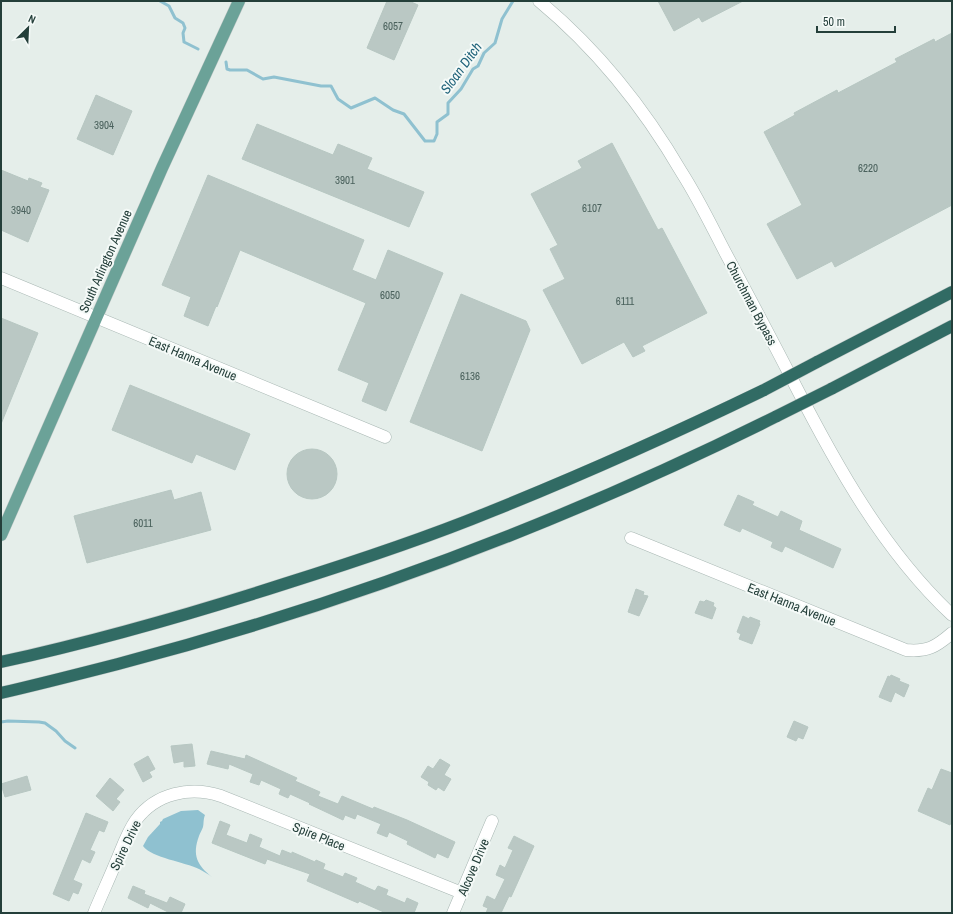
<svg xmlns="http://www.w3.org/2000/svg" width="953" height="914" font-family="'Archivo Narrow',sans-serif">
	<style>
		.water { fill: #8fc1d0 }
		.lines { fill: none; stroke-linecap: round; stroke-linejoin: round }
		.stream { stroke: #8fc1d0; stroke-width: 3 }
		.building { fill: #bac8c4; stroke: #b7c7c2 }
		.minor-casing { stroke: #a7b6b2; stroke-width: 13 }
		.major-casing { stroke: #c2c9c8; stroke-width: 13 }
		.highway-casing { stroke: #c2c9c8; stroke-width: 13 }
		.minor { stroke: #fff; stroke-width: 12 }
		.major { stroke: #6ba298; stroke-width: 12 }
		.highway { stroke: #316b64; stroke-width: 12 }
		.highway-bridge-casing { stroke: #c2c9c8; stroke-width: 13; stroke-linecap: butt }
		.highway-bridge { stroke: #316b64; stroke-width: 12 }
		.labels { text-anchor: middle; stroke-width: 4; stroke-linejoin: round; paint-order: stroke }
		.number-label { font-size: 11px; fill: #4a615c }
		.street-label { font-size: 13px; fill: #243f3a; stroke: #f5faf8 }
		.water-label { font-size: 14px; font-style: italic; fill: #20637a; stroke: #f5faf8 }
	</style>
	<rect width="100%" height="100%" fill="#e5eeea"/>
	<path class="water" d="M198,810L205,815C203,820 204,823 203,827C202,830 200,833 199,836C192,855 197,865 212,877C208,874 203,871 199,869C185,862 152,858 143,846L148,837L160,824V822L162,821L163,819L181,811Z"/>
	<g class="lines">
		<path class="stream" d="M160,1L169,6L175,18L183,23L185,28L183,33L184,42L198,49
			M226,62L227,69L230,70H247L263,79L274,77L321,86H331L338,99L351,108L375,98L393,110L404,114L425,141H434L437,134V122L448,114V103L461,89L473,69L478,66L484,53L495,43L502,19L513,1
			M1,722L8,721L39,722L45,723L56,731L65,741L75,748"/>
	</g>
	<path class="building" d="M387,1H409L418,5L394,60L367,48Z
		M658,1H743L702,22L699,17L674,31Z
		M952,33V205L835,267L832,261L797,279L767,224L802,205L764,132L795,115L794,113L837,90L838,93L897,62L895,59L934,39L935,42Z
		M96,95L132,111L113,155L77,139Z
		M257,124L333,155L338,144L372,158L367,169L424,192L409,227L242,159Z
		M612,143L658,230L662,228L707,313L642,346L645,351L633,357L624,342L582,364L543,290L565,279L550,249L558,245L531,194L582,168L578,161Z
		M1,170L28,181L29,178L42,183L40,187L49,190L28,242L1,230Z
		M208,175L364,240L352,270L376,280L388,250L443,273L386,411L362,401L369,383L338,370L366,303L240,250L217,307L216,306L208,326L184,316L191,297L162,285Z
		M461,294L526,321L530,330L482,451L410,422Z
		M1,318L38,333L1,424Z
		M130,385L250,434L235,470L196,454L192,463L112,430Z
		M287 474a25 25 0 1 1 50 0a25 25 0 1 1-50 0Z
		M171,490L174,500L201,492L211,530L87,563L74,516Z
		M738,495L754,502L752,505L778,517L781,511L802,521L799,530L841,549L833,568L785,546L782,552L771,547L773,542L742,528L740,532L724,525Z
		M636,589L644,592L643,595L648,596L639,616L628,612Z
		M706,600L714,603L713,606L716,608L712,619L695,613L700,601L704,602Z
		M743,616L749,619L750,617L760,621L759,623L760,624L752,644L739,639L741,634L737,632Z
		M891,675L900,679L899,681L909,685L904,697L895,692L891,702L879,697L888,676L890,677Z
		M794,721L808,727L803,739L798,737L796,741L787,737Z
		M192,744L195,766L184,767V761L174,763L171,746Z
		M211,751L245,759L246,755L297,778L295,781L320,792L318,796L338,804L342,796L373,809L374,807L407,820L455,842L448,858L437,853L435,858L407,844L408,841L389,832L387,837L377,833L381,824L357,814L355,819L345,815L343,820L309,804L310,803L290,794L288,798L279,794L281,789L261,780L259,785L250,782L253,774L229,764L228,769L207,764Z
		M148,756L155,769L149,772L152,777L143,782L134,764Z
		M440,759L450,765L444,775L451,779L444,791L438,787L436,790L428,785L429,782L421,777L428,766L433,769Z
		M941,769L952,773V819L950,825L918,811L928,788L932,790Z
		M27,776L31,790L5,797L1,784Z
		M110,778L124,790L116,799L120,802L113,811L96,796Z
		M86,813L108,822L104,832L99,830L90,850L95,852L90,863L82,859L73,880L82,884L78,894L73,892L69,901L53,894Z
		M220,821L230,825L226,835L247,843L250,834L262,839L259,847L280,856L282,850L292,854V852L315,862L316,860L325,864L323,869L343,877L345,873L357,878L355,882L375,891L378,886L388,890L386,895L405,903L407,898L418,903L414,913H386L359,901L358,903L307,881L310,874L267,859L265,864L212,843Z
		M514,836L534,846L511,897L509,896L501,913H486L488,908L483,906L487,896L495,900L505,879L496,875L500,865L505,868L513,850L508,848Z
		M133,886L145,891L144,894L167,903L170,897L185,904L181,913H170L150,903L148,908L128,898Z"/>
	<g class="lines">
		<defs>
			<path id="minor" d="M539,1C597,49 644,108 682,173C698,198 711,225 725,252C748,295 771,338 793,381C836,465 883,550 952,615
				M1,278L385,437
				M631,538L906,650C927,652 936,647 952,633
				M94,913C101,896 109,879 116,862C122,848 127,833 136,820C156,793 190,786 221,796L462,893
				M453,913L492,821"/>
			<path id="major" d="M1,535L162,168L239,1"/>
			<path id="highway" d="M817,362L952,292
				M831,389L952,326
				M1,662C97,641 191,614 284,584C354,562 424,539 492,511C584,474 675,433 764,390
				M1,693C40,684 79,674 118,664C346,604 567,521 777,416"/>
		</defs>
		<use href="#minor" class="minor-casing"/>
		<use href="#major" class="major-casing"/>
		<use href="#highway" class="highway-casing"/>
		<use href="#minor" class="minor"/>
		<use href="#major" class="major"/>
		<use href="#highway" class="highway"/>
		<defs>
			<path id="highway-bridge" d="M764,390L817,362
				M777,416L831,389"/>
		</defs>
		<use href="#highway-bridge" class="highway-bridge-casing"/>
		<use href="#highway-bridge" class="highway-bridge"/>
	</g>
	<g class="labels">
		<g class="number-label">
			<text x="393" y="30">6057</text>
			<text x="104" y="129">3904</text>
			<text x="868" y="172">6220</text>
			<text x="345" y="184">3901</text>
			<text x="592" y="212">6107</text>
			<text x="21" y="214">3940</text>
			<text x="390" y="299">6050</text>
			<text x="625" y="305">6111</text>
			<text x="470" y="380">6136</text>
			<text x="143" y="527">6011</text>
		</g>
		<g class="street-label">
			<text transform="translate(105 261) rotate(-66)" y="5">South Arlington Avenue</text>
			<text transform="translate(752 303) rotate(62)" y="5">Churchman Bypass</text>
			<text transform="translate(193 358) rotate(23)" y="5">East Hanna Avenue</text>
			<text transform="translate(792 604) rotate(22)" y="5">East Hanna Avenue</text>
			<text transform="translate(319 836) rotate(22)" y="5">Spire Place</text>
			<text transform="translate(125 845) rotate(-64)" y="5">Spire Drive</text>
			<text transform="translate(473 867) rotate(-67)" y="5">Alcove Drive</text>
		</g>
		<g class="water-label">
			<text transform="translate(461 68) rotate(-54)" y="5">Sloan Ditch</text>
		</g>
	</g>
	<rect width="953" height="914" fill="none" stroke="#243f3a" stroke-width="4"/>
	<g transform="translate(28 28) rotate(24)" stroke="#f5faf8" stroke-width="3" paint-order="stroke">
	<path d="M0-3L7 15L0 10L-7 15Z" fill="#243f3a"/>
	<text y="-6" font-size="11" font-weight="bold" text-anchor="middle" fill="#243f3a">N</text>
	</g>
	<path d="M817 26v6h78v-6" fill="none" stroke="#243f3a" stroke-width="2"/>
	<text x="823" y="26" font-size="12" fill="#243f3a" stroke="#f5faf8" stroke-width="3" paint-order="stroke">50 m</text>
</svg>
